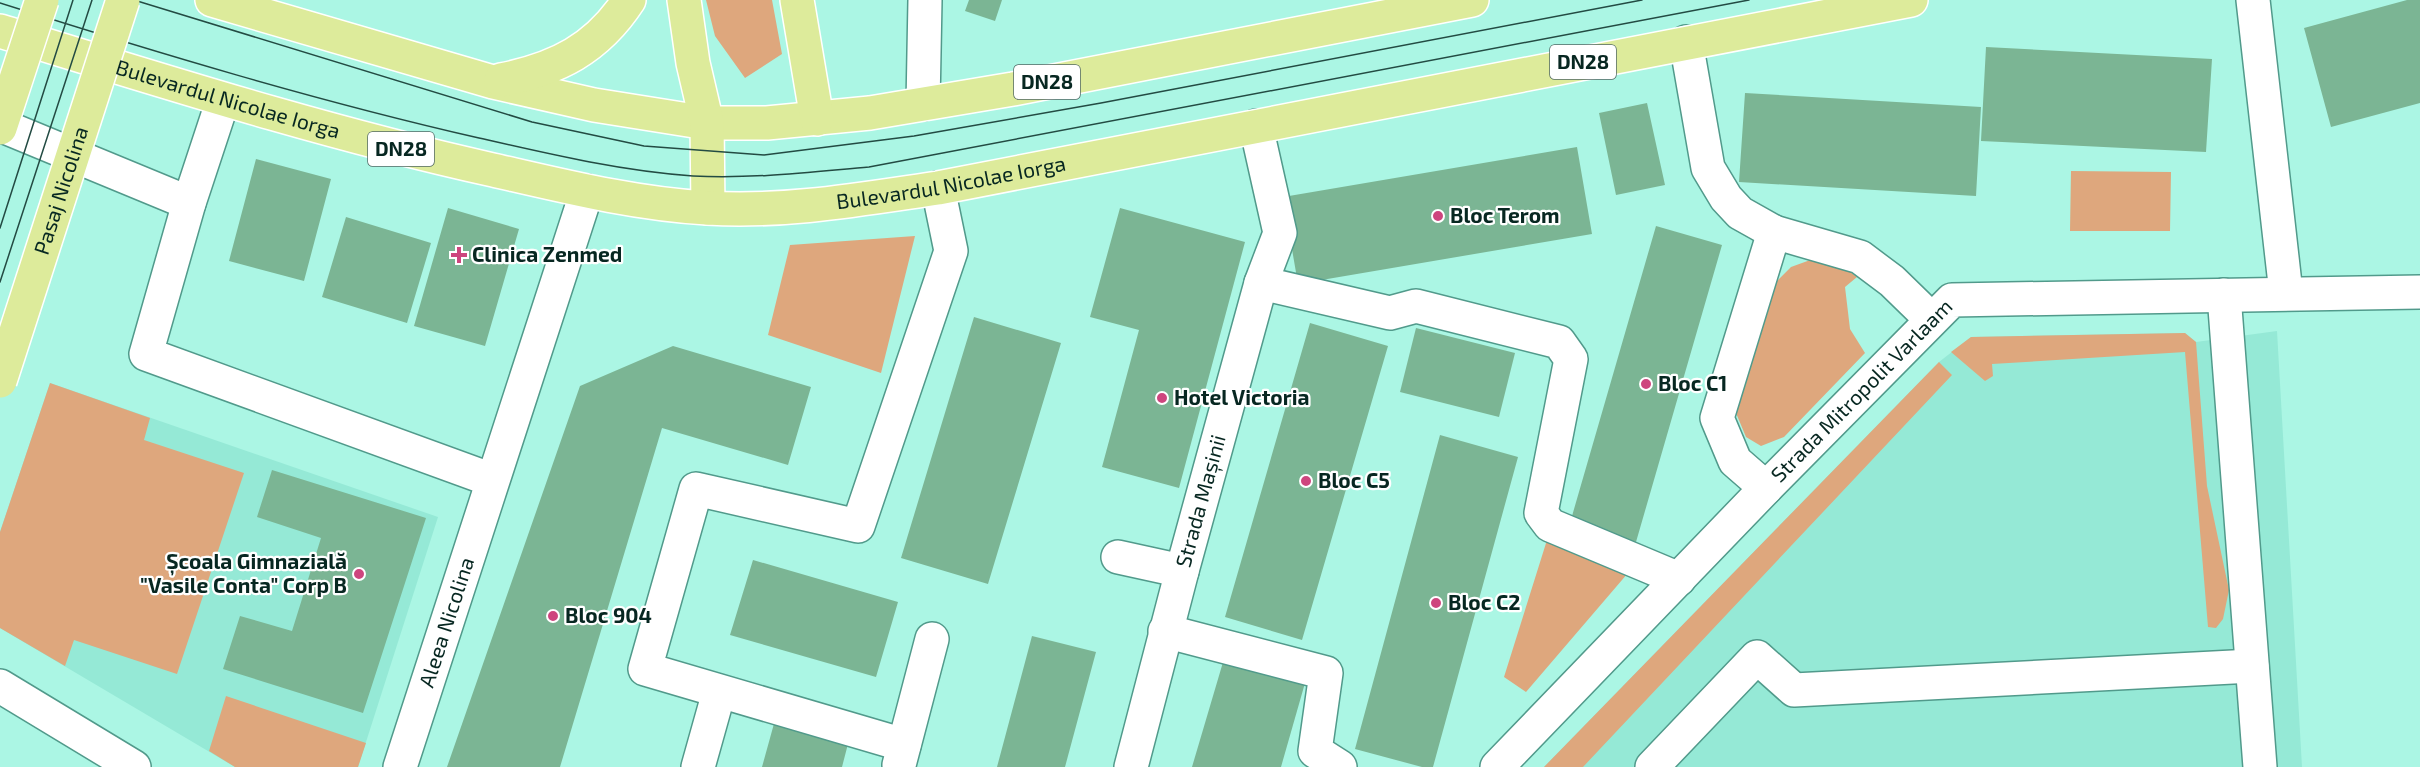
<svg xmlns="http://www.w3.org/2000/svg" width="2420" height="767" font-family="'Exo 2',sans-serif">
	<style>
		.built { fill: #95e9d6 }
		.green { fill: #dea77d }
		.building { fill: #7bb594 }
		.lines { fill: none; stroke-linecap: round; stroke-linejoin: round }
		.minor-casing { stroke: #519a8b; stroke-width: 36 }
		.major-casing { stroke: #fff; stroke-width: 36 }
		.minor { stroke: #fff; stroke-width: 33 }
		.major { stroke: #ddeb9b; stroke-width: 33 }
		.tram { stroke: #234b43; stroke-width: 1.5 }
		.major-bridge-casing { stroke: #fff; stroke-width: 36; stroke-linecap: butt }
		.major-bridge { stroke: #ddeb9b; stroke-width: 33 }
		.poi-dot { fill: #ce457e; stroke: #fff; stroke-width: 2 }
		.labels { text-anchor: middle; stroke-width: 4.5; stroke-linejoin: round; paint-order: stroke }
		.shield { fill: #fff; stroke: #516864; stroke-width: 1.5 }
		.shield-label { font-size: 20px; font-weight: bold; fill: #072721 }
		.street-label { font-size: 21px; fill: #072721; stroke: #fff }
		.poi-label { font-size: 21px; font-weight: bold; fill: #072721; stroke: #fff; text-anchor: start }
	</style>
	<rect width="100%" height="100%" fill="#abf6e4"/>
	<path class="built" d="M2277,331L2302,767H1544L1939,362L1971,337L2185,333L2196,342Z
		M50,383L438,517L358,767H235L0,628V532Z"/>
	<path class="green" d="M706,0H772L782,54L745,78L715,36Z
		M2071,171L2171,172L2170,231H2070Z
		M915,236L881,373L768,335L790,245Z
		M1813,259L1842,266L1857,277L1845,287L1850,329L1865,353L1784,437L1761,446L1746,437L1736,413L1774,284L1791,267Z
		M2185,333L2196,342L2207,486L2229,590L2223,619L2216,628L2208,627L2185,352L1992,364L1993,376L1985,381L1951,352L1971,337Z
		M1939,362L1952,375L1583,767H1544Z
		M50,383L150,418L144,440L244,473L177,674L74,640L65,666L0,628V532Z
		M1547,540L1634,566L1526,692L1504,677Z
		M226,696L366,743L358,767H235L209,751Z"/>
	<path class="building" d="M969,0H1002L995,21L965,11Z
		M2407,0H2420V103L2331,127L2304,28Z
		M1986,47L2212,59L2206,152L1981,141Z
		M1745,93L1981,107L1976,196L1739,182Z
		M1647,103L1665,185L1616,195L1599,113Z
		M1577,147L1592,234L1298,284L1283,197Z
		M256,159L331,179L304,281L229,261Z
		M448,208L519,229L485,346L414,326Z
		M1120,208L1245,242L1179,488L1102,467L1139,330L1090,317Z
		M346,217L431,243L407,323L322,297Z
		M1656,226L1722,245L1636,542L1570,523Z
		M974,317L1061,343L988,584L901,558Z
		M1310,323L1388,346L1302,640L1225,617Z
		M1416,328L1515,353L1499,417L1400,392Z
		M673,346L811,387L788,465L662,428L560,767H447L580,386Z
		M1440,435L1518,457L1433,767H1422L1355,749Z
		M272,470L426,518L363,713L223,669L240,616L292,631L321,538L257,517Z
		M753,560L898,602L876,677L730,635Z
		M1032,636L1096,652L1065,767H997Z
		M1226,652L1307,676L1281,767H1192Z
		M775,720L849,740L842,767H762Z"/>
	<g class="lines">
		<defs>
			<g id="minor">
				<path d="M2253,0L2286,293"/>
				<path d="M1686,42L1708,168L1726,198L1740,213L1774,232L1860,257L1892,281L1931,319"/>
				<path d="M223,100L189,203L146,354L492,480"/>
				<path d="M923,104L925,0"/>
				<path d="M0,125L189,203"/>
				<path d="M1261,283L1390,313L1416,306L1559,342L1571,359L1541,513L1550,525L1679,579"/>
				<path d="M2224,295L2260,767"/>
				<path d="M1766,488L1735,461L1717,418L1774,232"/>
				<path id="s1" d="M1118,557L1182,571L1261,283L1280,233L1256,126"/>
				<path d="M1165,631L1326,673L1315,751L1340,767"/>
				<path d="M0,686L134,767"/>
				<path d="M904,745L645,669L696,489L858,526L951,251L938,188"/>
				<path d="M899,765L932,639"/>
				<path id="s2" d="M400,767L587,191"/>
				<path d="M698,767L719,692"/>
				<path d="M1131,767L1182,571"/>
				<path id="s3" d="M1497,767L1766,488L1952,300L2420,292"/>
				<path d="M1652,767L1757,657L1794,690L2252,666"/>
			</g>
			<g id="major">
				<path d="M212,0L493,82L594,105L707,123H767L870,113L1013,89L1472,0"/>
				<path d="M684,0L693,63L707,123L708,208"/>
				<path d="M797,0L817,119"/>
				<path id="s4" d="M0,31C163,81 326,133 493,170C563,186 635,204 707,208C784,213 862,199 938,188L1911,0"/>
				<path d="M501,80C557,69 597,49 629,0"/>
			</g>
		</defs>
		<use href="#minor" class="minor-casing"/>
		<use href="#major" class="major-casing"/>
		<use href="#minor" class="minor"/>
		<use href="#major" class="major"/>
		<path class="tram" d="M134,0L532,122L644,146L764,155L914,136L1101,103L1642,0
			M0,3C158,53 317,101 479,138C549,154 621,171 693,176C752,179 811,172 869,167L1749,0
			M0,228L73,0
			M0,282L92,0"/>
		<defs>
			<g id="major-bridge">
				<path d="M0,128L42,0"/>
				<path id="s5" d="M0,381L123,0"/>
			</g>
		</defs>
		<use href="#major-bridge" class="major-bridge-casing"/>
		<use href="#major-bridge" class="major-bridge"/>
	</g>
	<g class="poi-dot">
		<circle cx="1438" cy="216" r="6"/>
		<path d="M456 246h6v6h6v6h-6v6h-6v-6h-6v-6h6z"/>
		<circle cx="1646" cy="384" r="6"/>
		<circle cx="1162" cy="398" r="6"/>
		<circle cx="1306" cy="481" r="6"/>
		<circle cx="359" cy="574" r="6"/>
		<circle cx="1436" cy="603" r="6"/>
		<circle cx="553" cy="616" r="6"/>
	</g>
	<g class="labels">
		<g class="shield">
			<rect x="1550" y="45" width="66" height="34" rx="4.5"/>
			<rect x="1014" y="65" width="66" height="34" rx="4.5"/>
			<rect x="368" y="132" width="66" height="34" rx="4.5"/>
		</g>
		<g class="shield-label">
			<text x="1583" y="69">DN28</text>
			<text x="1047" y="89">DN28</text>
			<text x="401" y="156">DN28</text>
		</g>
		<g class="street-label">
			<text dy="7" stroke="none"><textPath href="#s4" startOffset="238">Bulevardul Nicolae Iorga</textPath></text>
			<text dy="7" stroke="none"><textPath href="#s4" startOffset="976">Bulevardul Nicolae Iorga</textPath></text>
			<text dy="7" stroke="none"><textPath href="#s5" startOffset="200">Pasaj Nicolina</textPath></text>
			<text dy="7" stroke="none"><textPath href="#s3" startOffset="524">Strada Mitropolit Varlaam</textPath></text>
			<text dy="7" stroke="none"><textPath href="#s1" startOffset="138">Strada Mașinii</textPath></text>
			<text dy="7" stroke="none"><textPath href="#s2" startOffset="152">Aleea Nicolina</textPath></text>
		</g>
		<g class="poi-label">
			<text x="1450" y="223">Bloc Terom</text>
			<text x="472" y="262">Clinica Zenmed</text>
			<text x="1658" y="391">Bloc C1</text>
			<text x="1174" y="405">Hotel Victoria</text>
			<text x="1318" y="488">Bloc C5</text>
			<text x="347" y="569" text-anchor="end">Școala Gimnazială<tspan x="347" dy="24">"Vasile Conta" Corp B</tspan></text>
			<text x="1448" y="610">Bloc C2</text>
			<text x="565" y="623">Bloc 904</text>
		</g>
	</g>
</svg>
